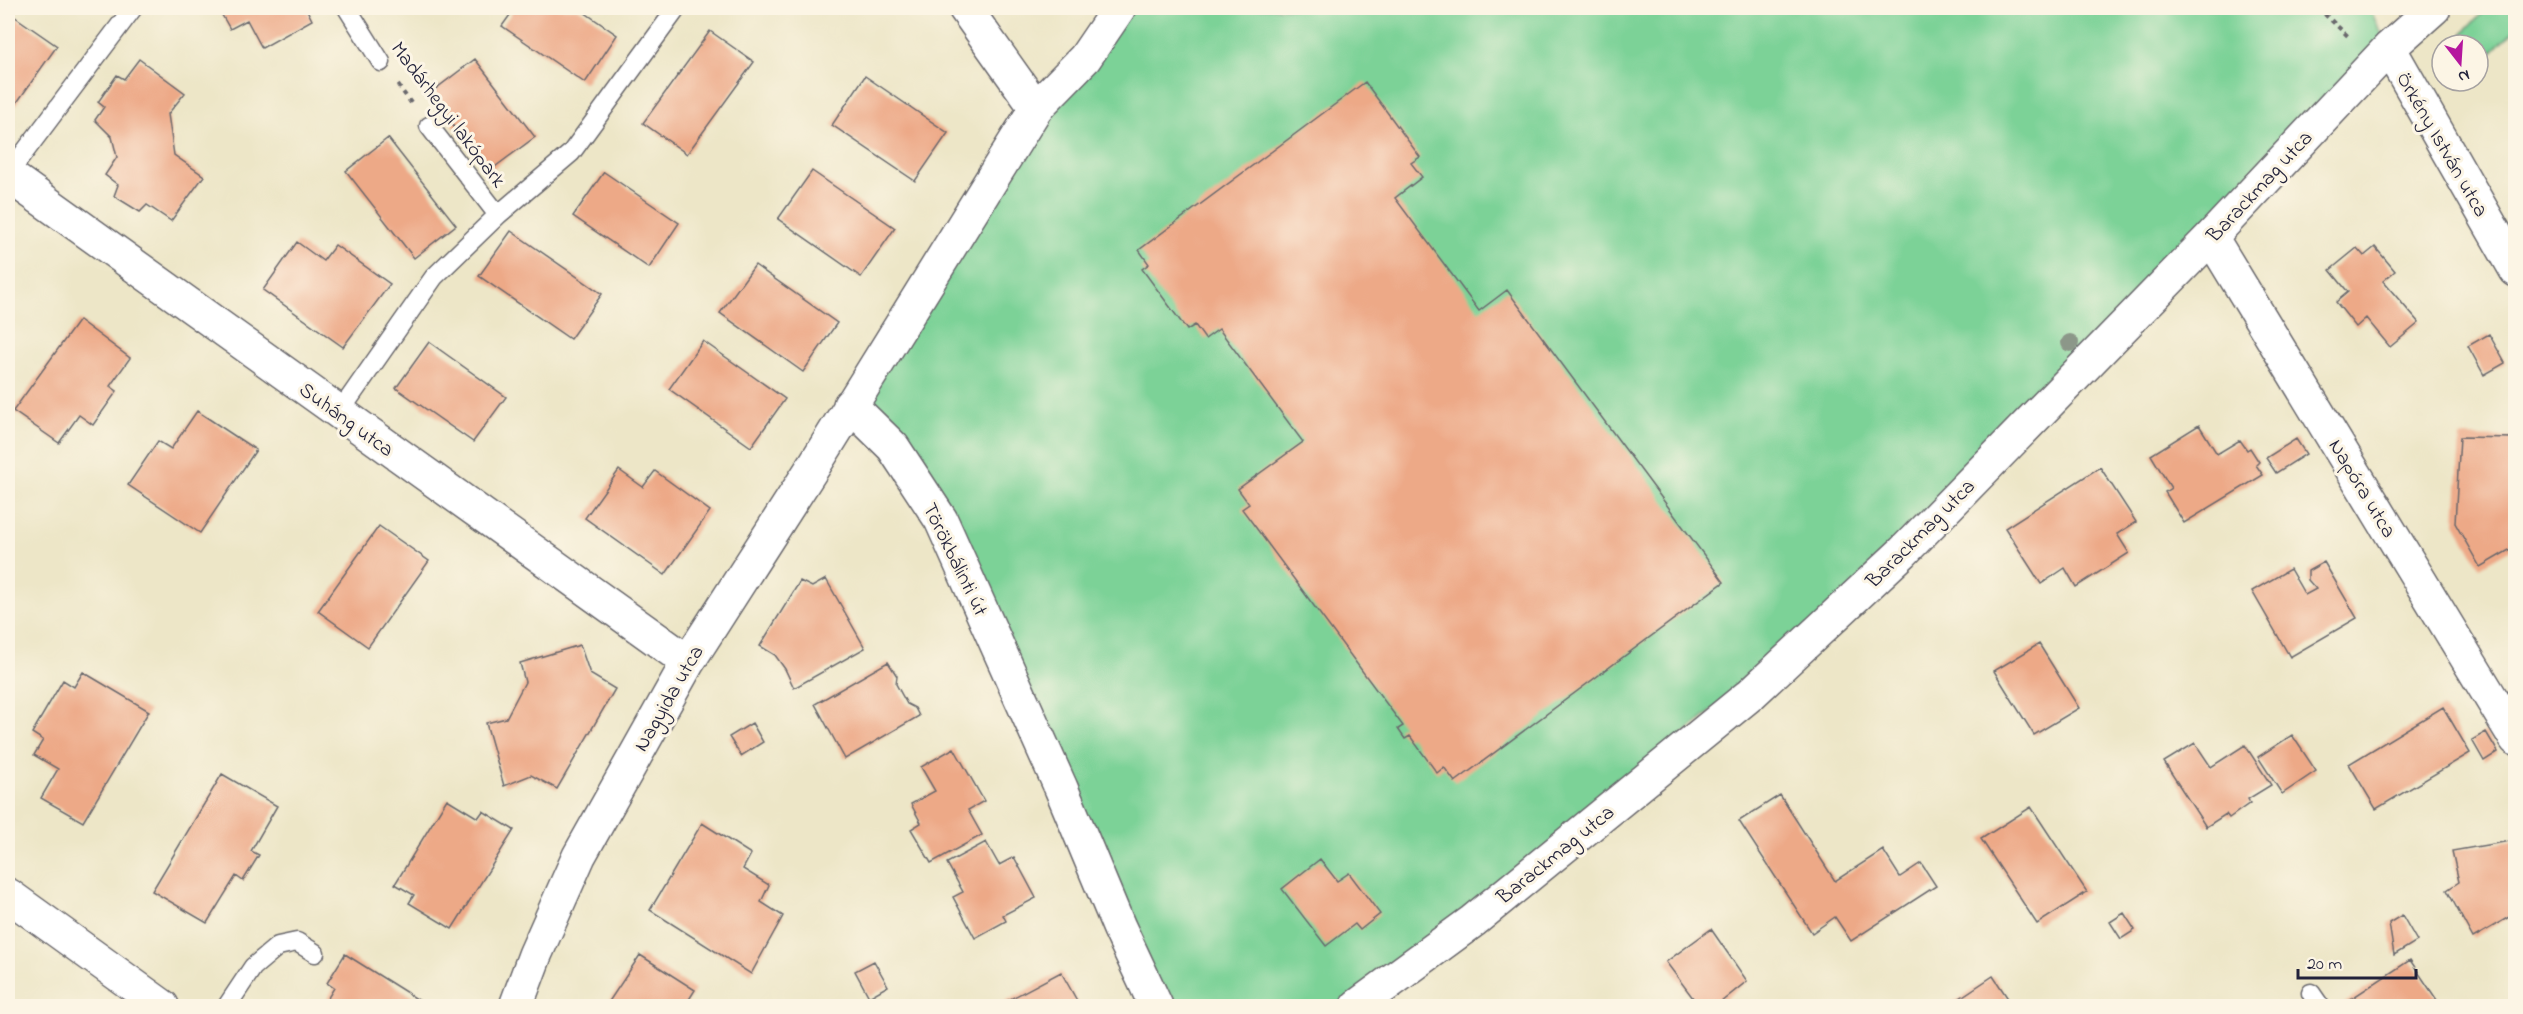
<svg xmlns="http://www.w3.org/2000/svg" width="2523" height="1014" font-family="'Indie Flower',sans-serif">
	<style>
		.green { fill: #7bd297; stroke: #4e7a69; stroke-width: 1.5 }
		.building { fill: #eda987 }
		.lines { fill: none; stroke-linecap: round; stroke-linejoin: round }
		.service-casing { stroke: #69676c; stroke-width: 21 }
		.minor-casing { stroke: #69676c; stroke-width: 36 }
		.path { stroke: #69676c; stroke-width: 4; stroke-dasharray: 4.5 4.5; stroke-linecap: butt }
		.service { stroke: #fff; stroke-width: 18 }
		.minor { stroke: #fff; stroke-width: 33 }
		.tree { fill: #8c9789 }
		.labels { text-anchor: middle; stroke-width: 6; stroke-linejoin: round; paint-order: stroke }
		.street-label { font-size: 21px; fill: #22223b; stroke: #fcf5e5 }
	</style>
	<rect width="100%" height="100%" fill="#fcf5e5"/>
	<filter id="ink" filterUnits="userSpaceOnUse"><feTurbulence type="fractalNoise" baseFrequency=".0167" numOctaves="2"/><feDisplacementMap in="SourceGraphic" scale="12" xChannelSelector="R" yChannelSelector="G"/><feConvolveMatrix kernelMatrix="1 2 1 2 8 2 1 2 1" color-interpolation-filters="sRGB"/></filter>
	<filter id="wash" filterUnits="userSpaceOnUse"><feTurbulence type="fractalNoise" baseFrequency=".008" numOctaves="4" result="noise"/><feDisplacementMap in="SourceGraphic" scale="24" xChannelSelector="R" yChannelSelector="G"/><feGaussianBlur stdDeviation="1.35" result="paint"/><feColorMatrix in="noise" values="0 0 0 0 0 0 0 0 0 0 0 0 0 0 0 0 0 1.4 0 .05"/><feComposite in="paint" operator="in"/></filter>
	<g filter="url(#wash)">
		<rect width="100%" height="100%" fill="#ede6c7"/>
		<path class="green" d="M1119,8H2369L2389,48L1903,552L1357,1006H1156L956,553L850,405Z
			M2487,8H2515L2516,28L2487,57L2478,45H2475L2463,33Z"/>
		<g id="blocks">
			<path class="building" d="M218,8H306L312,20L262,48L247,20L230,29Z
				M515,8H578L617,35L585,83L502,26Z
				M8,12L57,46L11,111L8,109Z
				M710,31L754,62L687,154L643,123Z
				M139,59L185,93L168,114L174,155L204,176L171,221L147,205L140,212L114,196L118,185L105,175L117,157L112,137L95,120L104,107L98,102L117,75L124,79Z
				M475,59L535,137L488,172L429,94Z
				M865,76L948,133L915,181L832,125Z
				M1365,82L1420,157L1411,163L1422,177L1395,198L1479,311L1507,290L1724,582L1455,782L1444,767L1437,773L1410,736L1405,739L1398,729L1403,726L1242,509L1249,504L1238,489L1303,442L1219,329L1205,339L1195,325L1187,330L1142,269L1149,264L1139,250Z
				M388,138L456,225L414,258L346,171Z
				M812,171L895,228L861,277L778,219Z
				M604,172L679,223L649,268L573,216Z
				M511,231L602,294L570,339L479,276Z
				M297,242L323,261L335,245L390,284L343,347L263,290Z
				M2375,247L2395,271L2383,281L2419,323L2390,347L2366,318L2356,327L2336,302L2348,292L2330,270L2357,248L2364,256Z
				M755,265L837,323L803,372L720,313Z
				M79,320L130,358L110,386L117,391L93,425L79,415L59,443L13,411Z
				M2489,334L2505,363L2484,375L2468,346Z
				M703,341L785,399L751,447L669,389Z
				M429,342L506,397L473,442L396,388Z
				M197,411L256,450L200,533L128,485L158,441L171,449Z
				M2199,425L2217,454L2240,440L2247,450L2250,448L2259,462L2256,465L2263,475L2184,523L2165,492L2171,488L2151,455Z
				M2460,437L2514,438L2516,546L2480,567L2455,523Z
				M2296,439L2306,454L2276,473L2266,458Z
				M2100,467L2136,522L2117,534L2129,553L2076,587L2065,568L2041,584L2005,528Z
				M619,470L643,487L655,471L710,511L665,575L585,518Z
				M379,526L429,561L368,647L318,611Z
				M2324,562L2357,618L2290,657L2252,591L2290,569L2305,595L2316,589L2308,580V571Z
				M826,579L865,648L794,688L785,669L775,655L760,646L800,581L812,587Z
				M2039,644L2079,708L2034,735L1994,671Z
				M580,645L590,674L615,689L557,789L531,775L504,786L486,723L506,718L525,682L520,663Z
				M888,662L897,676L896,684L907,704L915,708L919,716L845,759L815,704Z
				M83,672L149,711L83,822L41,798L58,769L34,755L43,740L32,733L63,680L74,687Z
				M2443,707L2470,753L2376,809L2349,764Z
				M752,723L763,742L741,756L729,737Z
				M2486,732L2498,752L2484,761L2472,740Z
				M2292,735L2316,771L2282,794L2258,757Z
				M2195,743L2211,767L2245,745L2271,785L2248,799L2250,803L2229,818L2226,814L2206,827L2164,762Z
				M954,748L984,801L968,810L982,835L931,863L911,829L921,823L911,804L935,791L921,767Z
				M222,774L277,806L251,851L259,855L243,881L236,876L207,923L152,891Z
				M1780,795L1835,881L1883,850L1900,877L1921,863L1936,886L1851,941L1835,917L1812,933L1739,821Z
				M447,799L478,818L483,811L514,830L452,929L409,903L414,895L395,884Z
				M2031,807L2087,892L2037,924L1981,839Z
				M702,823L751,854L743,869L769,885L761,902L783,916L751,974L650,910Z
				M2516,840V913L2473,938L2447,890L2459,882L2452,851Z
				M986,842L999,865L1014,857L1036,898L1003,915L1006,921L975,938L953,897L963,892L947,863Z
				M1320,859L1337,881L1349,873L1380,914L1360,930L1355,924L1326,946L1282,889Z
				M2124,913L2135,930L2121,939L2110,922Z
				M2402,915L2417,941L2394,955L2389,923Z
				M1711,929L1747,981L1716,1006H1699L1666,962Z
				M345,954L420,1001L416,1006H323L334,988L327,983Z
				M640,955L695,990L685,1006H606Z
				M2410,960L2441,1006H2340Z
				M874,961L888,986L869,997L855,971Z
				M1061,972L1080,1006H1002L1001,1004Z
				M1993,976L2013,1006H1948Z"/>
		</g>
	</g>
	<g filter="url(#ink)">
		<use href="#blocks" fill-opacity="0" stroke="#69676c" stroke-width="1.5"/>
		<g class="lines">
			<defs>
				<path id="service" d="M347,8L381,62
					M429,126L498,215
					M8,174L133,8
					M339,413L434,277L498,215L571,153L677,8
					M2311,993L2320,1006
					M227,1006L253,967L278,946L297,942L315,953"/>
				<path id="minor" d="M965,8L1036,108
					M2389,48L2516,270
					M8,175L688,662
					M2211,237L2516,739
					M850,405L893,447L941,520L1061,788L1119,927L1156,1006
					M8,895L162,1006
					M516,1006L535,955L579,856L688,662L815,464L1036,108L1085,58L1119,8
					M1357,1006L1473,921L1751,694L1903,552L2211,237L2389,48L2434,8"/>
			</defs>
			<use href="#service" class="service-casing"/>
			<use href="#minor" class="minor-casing"/>
			<path class="path" d="M2318,8L2350,38
				M398,85L411,103"/>
			<use href="#service" class="service"/>
			<use href="#minor" class="minor"/>
		</g>
		<circle class="tree" cx="2070" cy="343" r="9"/>
	</g>
	<g class="labels">
		<g class="street-label">
			<text transform="translate(449 114) rotate(53)" y="7">Madárhegyi lakópark</text>
			<text transform="translate(2443 144) rotate(60)" y="7">Örkény István utca</text>
			<text transform="translate(2259 186) rotate(-47)" y="7">Barackmag utca</text>
			<text transform="translate(347 419) rotate(36)" y="7">Suháng utca</text>
			<text transform="translate(2363 488) rotate(59)" y="7">Napóra utca</text>
			<text transform="translate(1920 533) rotate(-45)" y="7">Barackmag utca</text>
			<text transform="translate(956 559) rotate(64)" y="7">Törökbálinti út</text>
			<text transform="translate(668 698) rotate(-60)" y="7">Nagyida utca</text>
			<text transform="translate(1555 854) rotate(-39)" y="7">Barackmag utca</text>
		</g>
	</g>
	<rect width="2523" height="1014" fill="none" stroke="#fcf5e5" stroke-width="30"/>
	<g transform="translate(2460 63) rotate(163)"><circle r="28" fill="#fcf5e5" stroke="#a5a1a1" stroke-width="1.5"/>
	<path d="M0-4.5L10 22L0 15L-10 22Z" fill="#b5179e"/>
	<text y="-9" font-size="16" font-weight="bold" text-anchor="middle" fill="#22223b">N</text>
	</g>
	<path d="M2298 969v9h118v-9" fill="none" stroke="#22223b" stroke-width="3"/>
	<text x="2307" y="969" font-size="18" fill="#22223b" stroke="#fcf5e5" stroke-width="4.5" paint-order="stroke">20 m</text>
</svg>
